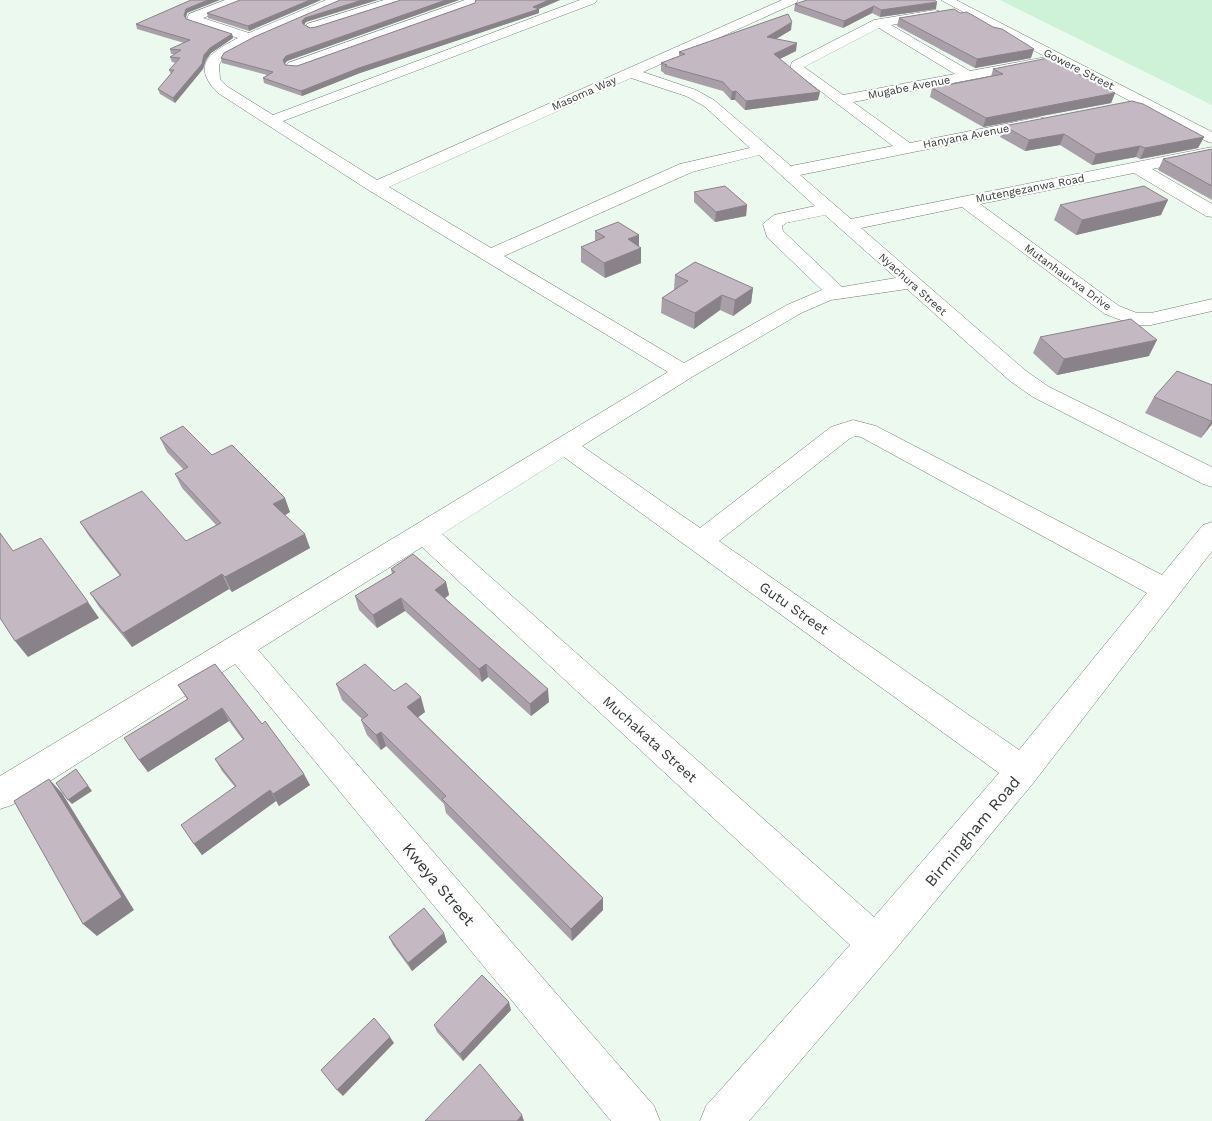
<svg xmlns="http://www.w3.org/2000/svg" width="1212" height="1121" font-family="'Work Sans',sans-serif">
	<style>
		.green { fill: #cdf2d8 }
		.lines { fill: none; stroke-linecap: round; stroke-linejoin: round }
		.minor-casing { stroke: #717c74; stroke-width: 1 }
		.minor { fill: #fff; fill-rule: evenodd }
		.wall { fill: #a99fa8 }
		.shaded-wall { fill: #898288 }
		.building { fill: #c4b9c3; stroke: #898288 }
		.labels { text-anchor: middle; stroke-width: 4; stroke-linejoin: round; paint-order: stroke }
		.far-street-label { font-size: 11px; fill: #343936; stroke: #fff }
		.street-label { font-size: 14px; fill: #343936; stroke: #fff }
		.near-street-label { font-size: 16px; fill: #343936; stroke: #fff }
	</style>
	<rect width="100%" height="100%" fill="#ecf9ef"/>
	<path class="green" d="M1000,0H1212V105Z"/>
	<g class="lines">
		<defs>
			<path id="minor" d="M225,0H242L240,3L203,18L249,33L326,0H342L340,3L254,40L224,56L219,65L220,79L228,87L273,115L580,0H597L595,3L283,121L377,180L782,0H798L796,3L643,72L696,90L714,100L791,166L893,146L790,68L792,62L874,20L935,10L939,11L941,14L939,17L891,25L970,71L1046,57L941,0H956L1212,132V143L1206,141L1058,63L853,102L910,143L1040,117L1046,119L1048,122L1046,125L800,175L851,219L1212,147V157L1152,169L1212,204V217L1206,216L1134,173L980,204L1119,306L1137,313H1151L1212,299V311L1151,325H1134L1105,314L962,207L861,228L1026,371L1049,387L1212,467V487L1203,484L1033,397L1010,381L907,289L831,300L801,313L692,377L582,446L700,528L831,427L853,420L876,426L1162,575L1203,525L1212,522V551L1176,598L1034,782L889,957L749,1121H700L706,1106L850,945L422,547L258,650L654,1106L660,1121H611L235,664L12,805L0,809V776L668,372L370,191L218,93C190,65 211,52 238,38L188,22L187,19L189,14ZM879,28L955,74L843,95L804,67ZM631,78L686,96L704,106L750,148L680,164L491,248L389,187ZM759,155L815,206L774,215L763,224L767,237L822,290L787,305L684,363L504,256L692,172ZM825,215L896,278L842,287L783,231L782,226L786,223ZM855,436L861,437L1147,593L1019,750L719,541L849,439ZM564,457L999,773L874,917L442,534Z
				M384,0H403L401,3L317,30L312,31L305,27L307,24Z
				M465,0H477L475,6L298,69H288L286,66L288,63Z"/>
		</defs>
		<use href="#minor" class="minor-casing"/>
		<use href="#minor" class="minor"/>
	</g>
	<path class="wall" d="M321,0L249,31L208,18L207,13Z
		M401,0H459L287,61L285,64V65L297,66L475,3L476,0H560L539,9V13L360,73L302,96L264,83L263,78L267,75L222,63L221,58L254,37L306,22L304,25L310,28L316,27Z
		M795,4L936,9L880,17L872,13L843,28L794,11Z
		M187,13L186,19L232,34L233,38L211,53L206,60L203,69L175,103L160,94L158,89L171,74L169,70L176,63L172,62L170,57L175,54H171L170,49L184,43L137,29L136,24Z
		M899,18L1031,58L975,68L897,26Z
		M791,30L776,39L796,51L780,59L818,100L745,110L735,100H731L723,91L664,74V73L661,71V63L679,56V52Z
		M993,69L1115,93L1111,103L983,127L930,97L932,88L991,77Z
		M1004,126L1204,137L1198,148L1140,159L1136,157L1092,165L1060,145L1025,151L1000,137Z
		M1212,149V200L1158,170L1163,159Z
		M694,192L747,205L746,216L715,222L694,202Z
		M1060,205L1161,215L1076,235L1054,220Z
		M595,231L639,235V246L641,263L605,278L581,262V247L595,241Z
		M675,275L753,288L751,303L733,316L720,310L694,329L661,313L662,298L674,290Z
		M1040,337L1149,356L1057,375L1033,353Z
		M1212,385V424L1201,438L1145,413L1154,397Z
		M160,438L212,455L290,512L285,515L310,548L232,592L229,589L132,647L99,607L90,593L120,576L89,536L80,522L186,541L216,525L182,488L175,474L184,470L167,452Z
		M391,569L446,582L449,595L445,598L549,702L531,716L488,677L482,682L405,611L377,628L359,610L355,596L392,574Z
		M215,664L310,785L279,806L276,801L202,855L194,844L235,787L222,771L215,759L243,740L229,721L148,772L139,760L187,699L178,685Z
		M336,684L394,691L425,712L418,717L603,898V910L572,941L446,813L444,804L386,746L381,750L367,735L361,720L362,719L342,700Z
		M389,937L447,942L412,971L393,945Z
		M511,1010L463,1061L437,1032L434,1025Z"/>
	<path class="shaded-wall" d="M208,0H220L187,13L185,20L184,15L186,9Z
		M310,0H321L249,31L248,26Z
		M362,0H378L306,22L303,26L302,21L305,18Z
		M446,0H459L287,61L284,65L283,60L286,56Z
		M549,0H560L539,9V13L360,73L302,96L301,91L359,68L533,7Z
		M937,2L936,9L880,17L881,10Z
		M874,6L872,13L843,28L844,21Z
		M792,22L791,30L766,45L767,37Z
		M232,34L233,38L211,53L206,60L203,69L175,103L173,98L204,55L210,48Z
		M797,43L796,51L773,62L774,54Z
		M1034,49L1031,58L975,68L977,59Z
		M736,91L735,100H731L732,92Z
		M820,92L818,100L745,110L746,101Z
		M1115,93L1111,103L983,127L986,118Z
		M1064,134L1060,145L1025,151L1029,140Z
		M1204,137L1198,148L1140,159L1145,148Z
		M1140,146L1136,157L1092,165L1096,154Z
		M1168,200L1161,215L1076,235L1082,220Z
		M747,205L746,216L715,222L716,212Z
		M639,235V249L641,248V263L605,278L604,263L628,239Z
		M753,288L751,303L733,316L735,300Z
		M722,295L720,310L694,329L695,313Z
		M1157,340L1149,356L1057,375L1064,359Z
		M1212,420V424L1201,438Z
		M285,498L290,512L279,519L273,504Z
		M305,534L310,548L232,592L225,577Z
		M222,574L229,589L132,647L123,633Z
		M446,582L449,595L438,603L435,590Z
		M401,598L405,611L377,628L373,615Z
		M88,602L99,618L28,657L15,641Z
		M486,664L488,677L482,682L479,669Z
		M548,689L549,702L531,716L530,704Z
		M421,697L425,712L412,722L407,707Z
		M222,708L229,721L148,772L139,760Z
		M381,732L386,746L381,750L376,735Z
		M76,769L92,791L72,804L68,800Z
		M304,774L310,785L279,806L273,794Z
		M49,779L62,793L134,910L97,936L83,924Z
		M270,790L276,801L202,855L194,844Z
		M603,898V910L572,941L571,929Z
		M444,933L447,942L412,971L408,963Z
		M509,1002L511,1010L463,1061L460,1054Z
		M390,1037L394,1043L343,1096L337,1090Z
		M522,1115L524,1121H517Z"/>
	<path class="building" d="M191,0H208L186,9L184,15L186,19L232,34L210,48L204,55L202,64L173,98L158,89L174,70H169L180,58L170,57L181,50L170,49L190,40L136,24Z
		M240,0H310L248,26L207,13Z
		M340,0H362L305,18L302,21L303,24L310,28L316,27L401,0H446L286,56L283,60L285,65L297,66L475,3L476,0H549L533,7L539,9L359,68L301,91L263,78L273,72L221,58L224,53L254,37Z
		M807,0H934L937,2L881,10L874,6L844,21L795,4Z
		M954,9L960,13L967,12L993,27L1002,29L1034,49L977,59L899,18Z
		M788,14L792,22L767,37L797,43L774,54L820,92L746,101L736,91L732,92L723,82L665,66L667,65L661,63L685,54L679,52Z
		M1048,58L1115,93L986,118L932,88L1003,74L993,69Z
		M1132,101L1143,104L1204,137L1145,148L1140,146L1096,154L1064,134L1029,140L1004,126Z
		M1212,149V186L1163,159Z
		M725,186L747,205L716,212L694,192Z
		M1144,186L1168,200L1082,220L1060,205Z
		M618,222L639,235L628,239L641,248L604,263L581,247L605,237L595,231Z
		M695,262L753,288L735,300L722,295L695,313L662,298L688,281L675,275Z
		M1131,319L1157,340L1064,359L1040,337Z
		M1177,371L1212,385V420L1211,421L1154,397Z
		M183,426L212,455L232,445L285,498L273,504L305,534L225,577L222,574L123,633L90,593L121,575L80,522L142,491L186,541L221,523L175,474L188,467L160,438Z
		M0,533L13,551L41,538L88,602L15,641L0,618Z
		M413,554L446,582L435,590L548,689L530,704L486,664L479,669L401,598L373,615L355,596L395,572L391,569Z
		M215,664L262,724L265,721L304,774L273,794L270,790L194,844L181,825L236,786L215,759L244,739L222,708L139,760L124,738L188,699L178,685Z
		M365,664L394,691L406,683L421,697L407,707L603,898L571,929L442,799L446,796L381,732L376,735L361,720L368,715L336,684Z
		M76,769L88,786L68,800L56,783Z
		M49,779L122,897L83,924L14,801Z
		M424,908L444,933L408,963L389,937Z
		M482,975L509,1002L460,1054L434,1025Z
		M374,1018L390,1037L337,1090L321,1070Z
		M480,1064L522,1115L517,1121H425Z"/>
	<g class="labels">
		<g class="far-street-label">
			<text transform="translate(1079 69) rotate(27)" y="4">Gowere Street</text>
			<text transform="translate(909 87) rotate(-11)" y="4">Mugabe Avenue</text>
			<text transform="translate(584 93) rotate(-24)" y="4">Masoma Way</text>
			<text transform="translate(966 136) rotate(-11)" y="4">Hanyana Avenue</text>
			<text transform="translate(1030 188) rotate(-11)" y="4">Mutengezanwa Road</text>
			<text transform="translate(1068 277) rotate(36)" y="4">Mutanhaurwa Drive</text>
			<text transform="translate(913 284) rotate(42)" y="4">Nyachura Street</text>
		</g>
		<g class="street-label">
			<text transform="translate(794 608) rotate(35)" y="5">Gutu Street</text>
			<text transform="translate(650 739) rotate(42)" y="5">Muchakata Street</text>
		</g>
		<g class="near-street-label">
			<text transform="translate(972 831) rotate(-50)" y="6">Birmingham Road</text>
			<text transform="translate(439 884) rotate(50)" y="6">Kweya Street</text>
		</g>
	</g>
</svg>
